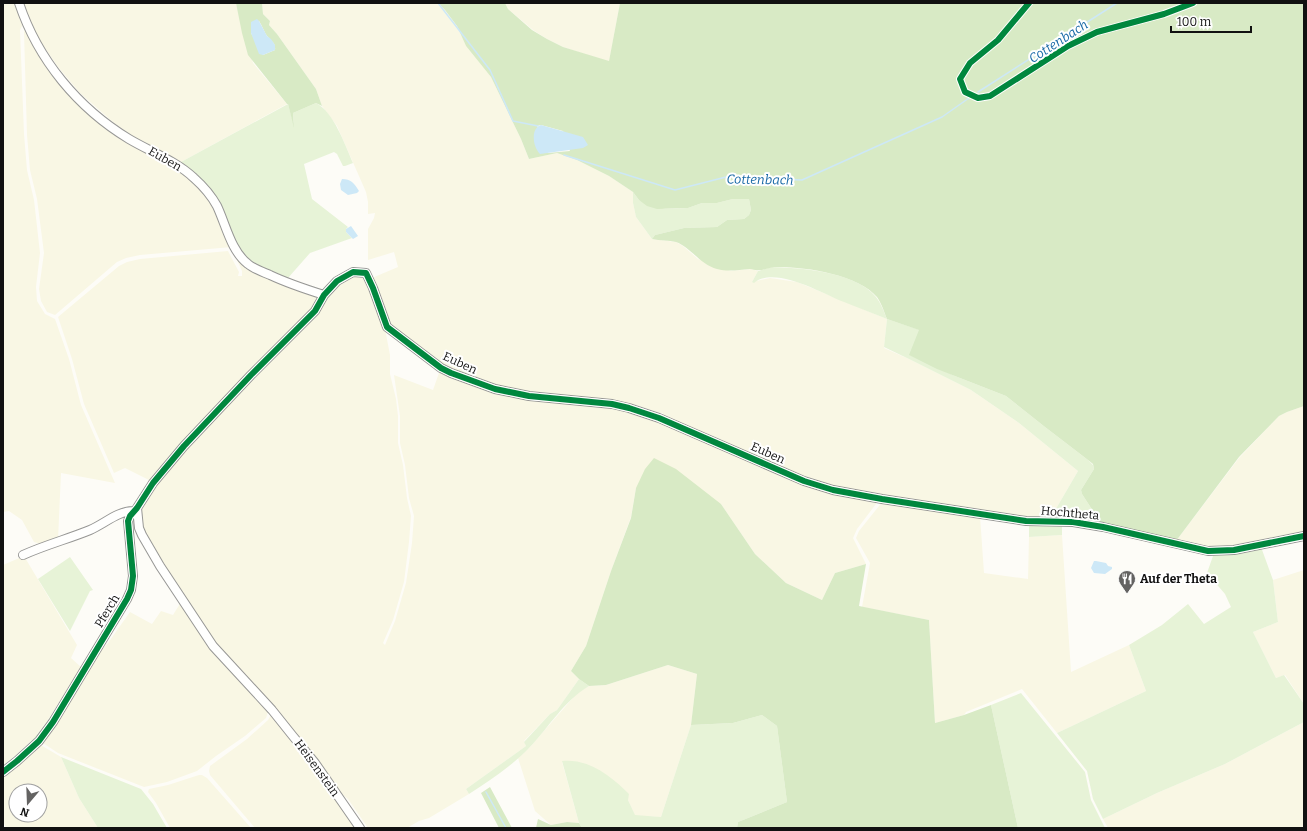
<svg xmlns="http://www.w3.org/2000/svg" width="1307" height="831" font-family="Bitter,serif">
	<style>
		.farmland { fill: #f9f7e4; fill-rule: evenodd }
		.green { fill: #e7f3d7 }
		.forest { fill: #d8eac5; fill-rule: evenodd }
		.water { fill: #cde8f7 }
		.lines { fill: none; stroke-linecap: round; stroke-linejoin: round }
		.stream { stroke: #cde8f7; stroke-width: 1.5 }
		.minor-casing { stroke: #979795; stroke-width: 10 }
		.minor { stroke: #fffffe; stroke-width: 8 }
		.cycleway-casing { stroke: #fff; stroke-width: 8 }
		.cycleway { stroke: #00873e; stroke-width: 6 }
		.labels { text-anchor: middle; stroke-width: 4; stroke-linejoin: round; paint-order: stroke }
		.street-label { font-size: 12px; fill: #111; stroke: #fff }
		.poi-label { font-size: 12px; font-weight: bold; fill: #111; stroke: #fff; text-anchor: start }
		.water-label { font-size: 13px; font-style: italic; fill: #1768a6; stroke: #fff }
	</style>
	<rect width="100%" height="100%" fill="#fdfcf7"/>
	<path class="farmland" d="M3,3H16L23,24L20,30L24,134L27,170L34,200L40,253L36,287L37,301L45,314L55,319L69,359L81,405L115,483L61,473L58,540L44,545L34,542L22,520L9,511L3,512Z
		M23,3H236L253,63L287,104L181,162L131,135L114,123L80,93L58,67L40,41L30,22Z
		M262,3H438L445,10L457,26L466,46L491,77L521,139L529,159L557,153L577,160L609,176L633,192V203L636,217L652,239L676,242L683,246L698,259L731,271L751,269L758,271L752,282L770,278L797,282L887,319L884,348L909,359L971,390L1019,423L1078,471L1050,519H1033L850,490L821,482L780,467L663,415V413H660L636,405L611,400L534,393L494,385L447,367L396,331L389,323L372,278L398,267L394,252L368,260V229L374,218L375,213L368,214V202L366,192L337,126L322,106L316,89L277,34L269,25L270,21L263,14Z
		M505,3H620L609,62L563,47L547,39L533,30L508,9Z
		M26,28L86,110L176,167L192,179L214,206L232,247L140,255L126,258L117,262L55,315L47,312L41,301L39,289L44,253L37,199L30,170L27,135L24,32Z
		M228,251L239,272L238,276H242V271L233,251L247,266L315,295L317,301L313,310L151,481L125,468L114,473L84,404L72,359L58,317L119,266L127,262L140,259Z
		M355,275L362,277L367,280L385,329L390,355V374L396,399L398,416V443L403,465L407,498L411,516L409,542L404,582L393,620L383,643L385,645L395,621L406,583L412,543L414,516L409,498L405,465L400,443V416L394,375L433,390L440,370L476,384L611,406L659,419L803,482L876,501V504L857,529L853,538L866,564L835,573L822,600L786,583L755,554L721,504L636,488L631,517L611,571L586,646L571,671L579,679L557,710L550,714L524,741L526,746L466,789L469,794L429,818L419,821L407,828H368L348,799L334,788L215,644L144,534L140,510L141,505L185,448L326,297L340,283Z
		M1304,406V532L1231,548L1215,549L1176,541L1239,458L1279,416L1287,412Z
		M883,501L980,516L984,573L1028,579L1029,537L1062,535L1071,672L1129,645L1146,691L1057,733L1022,689L966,712L964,715L935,723L929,620L862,607L870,563L856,538L859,531Z
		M24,556L77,645L71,658L81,667L49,718L34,738L17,754L3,765V565Z
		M1304,570V704L1285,675L1276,678L1253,632L1278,622L1273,580Z
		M181,602L269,709L266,718L245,736L216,756L197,771L167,782L144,787L58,753L43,743L42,740L98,651H101L108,643L130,612L152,624L161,611L173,615Z
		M668,665L697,674L691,725L661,817L635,816L628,800L562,762L579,823L567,822L551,825L535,811L518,758L530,747L578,692L589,686L606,685Z
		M271,715L291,736L357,828H255L210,775L209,771L210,766L247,739L268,720Z
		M1304,722V828H1108L1103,819L1157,793L1225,764Z
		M39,744L61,757L79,798L98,828H6L3,821V774ZM16,791H40V815H16Z
		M199,775H202L207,778L251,828H170L156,803L148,792L149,789L168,785Z"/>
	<path class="green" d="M316,103C334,112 345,145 353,163L345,166H343L337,154L334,152L304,164L312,199L348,227L346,229V232L352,238L310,253L288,278C275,274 262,270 251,261C232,246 228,217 216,197C207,183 194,173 181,162L288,104L294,126L293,113Z
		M633,192L639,200L665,209L688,208L702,203H717L733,199H749L751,210L749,215L744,219L727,220L717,227L684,228L655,235L652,239L636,217L633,203Z
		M772,267C802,268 856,272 876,297C881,303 884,312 887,319L920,330L910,355L955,376L1006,396L1045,427L1088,460L1093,465L1094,469L1081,490L1082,494L1093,511L1078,517L1077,519H1050L1078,471L1019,423L971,390L909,359L884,347L887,319C873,313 858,308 844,302C823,294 775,265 754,283L752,282L758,271Z
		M1029,523L1062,524V535L1029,537Z
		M1261,547L1273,580L1278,622L1253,632L1276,678L1284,675L1304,704V722L1225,764L1157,793L1103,819L1093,799L1087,771L1057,733L1146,691L1129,645L1162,625L1188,604L1204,624L1231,607L1225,594L1207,573L1213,556L1215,553Z
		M70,557L93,590L90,591L70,631L38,579Z
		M81,667L83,669L37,741L3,770V765C36,746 62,700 81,667Z
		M579,679L589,686C564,701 549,727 530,747C512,766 490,780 469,794L466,789L526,746L524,742L550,714L557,710Z
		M1021,693L1085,772L1091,800L1105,828H1018L991,705Z
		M762,715L777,726L787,802L738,822L737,828H582L579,823L562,761C589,758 612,777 629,794L628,800L635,815L661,817L691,725L733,723Z
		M61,757L141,789L153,804L167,828H98L79,798Z"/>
	<path class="forest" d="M236,3H262L263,14L270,21L269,25L277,34L316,89L322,106L316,103L293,113L294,128L288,104H287L248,55L242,33ZM259,21C262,25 264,32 267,36C271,41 276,43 275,50L263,55L251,33Z
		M438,3H505L508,9L532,30L547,39L563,47L609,61L620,3H1304V406L1287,412L1279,416L1239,457L1176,541L1077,520L1078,517L1093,511L1082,494L1081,490L1094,469L1093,464L1088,460L1045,427L1006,396L937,369L909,355L919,330L887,319C884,312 882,304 877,297C858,274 802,266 774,267C768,268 764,270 759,270C756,271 753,269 750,269C738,270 728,272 717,269C701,265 690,247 676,242C669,240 660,241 652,239L655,235L684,228L717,227L727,220L744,219L749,215L751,210L749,199H733L717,203H702L688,208L657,209L647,206L639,200L633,192L609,176L577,160L557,153L529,159L521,139L491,77L466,46L457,26L445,10ZM541,125L563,131L570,151L548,153L537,126Z
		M654,458L676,469L721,504L755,554L786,583L822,600L835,573L866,564L859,606L929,620L935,723L964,715L991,705L1018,828H737L738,822L787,802L777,726L762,715L733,723L691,725L697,674L668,665L606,685L589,686L579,679L571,671L586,646L611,571L631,518L636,488L645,469Z
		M490,787L512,828H499L481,793Z
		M538,819L551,825L567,822L579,823L582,828H536Z"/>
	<path class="water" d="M257,19L259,21L267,36L271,39L275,45V50L263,55L259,54L251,33V22Z
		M541,125L583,137L588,145L583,148L540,154C533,147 530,129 541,125Z
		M342,179C351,179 354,183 359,191L357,193L348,195L341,190L340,184Z
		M351,226L358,236L353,239L346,232V229Z
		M1094,561H1096L1106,563L1108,566L1112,567V569L1105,574L1094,573L1091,568Z"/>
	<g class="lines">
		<path class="stream" d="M438,3L490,70L513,121L538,126
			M978,92L1117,3
			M564,155L675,190L726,177L802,180L942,117L969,98
			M486,792L506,828"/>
		<defs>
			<path id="minor" d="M19,3C38,60 78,108 129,139C151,152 176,161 194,178C203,186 211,195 217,206C226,225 231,251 248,264C254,269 263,272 270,275C287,283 305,289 324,295
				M137,508L139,528L142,535L160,566L213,646L272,710L292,735L315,763L360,828
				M23,555C45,545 68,539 90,530C104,524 118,511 133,511
				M3,772L17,761L39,741L53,722L127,599L131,590L133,576L128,521L130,516L137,508L153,483L184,446L251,375L315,311L324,295L337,281L353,272L366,273L373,288L387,327L441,368L451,373L495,389L529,396L612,404L629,408L659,418L804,481L833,490L882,499L1026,521L1073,522L1103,527L1208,551L1234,550L1304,536"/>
		</defs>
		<use href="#minor" class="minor-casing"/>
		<use href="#minor" class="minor"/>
		<defs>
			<path id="cycleway" d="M1029,3L998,40L970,63L960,79L965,92L978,98L990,96L1068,46L1097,32L1164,14L1193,3
				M3,772L17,761L39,741L53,722L127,599L131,590L133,576L128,521L130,516L137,508L153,483L184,446L251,375L315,311L324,295L337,281L353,272L366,273L373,288L387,327L441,368L451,373L495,389L529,396L612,404L629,408L659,418L804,481L833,490L882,499L1026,521L1073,522L1103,527L1208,551L1234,550L1304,536"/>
		</defs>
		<use href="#cycleway" class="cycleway-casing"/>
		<use href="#cycleway" class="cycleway"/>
	</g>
	<defs>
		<symbol id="restaurant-pin" viewBox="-11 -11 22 30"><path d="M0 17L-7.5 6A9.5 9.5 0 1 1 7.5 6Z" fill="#646362" stroke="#fff"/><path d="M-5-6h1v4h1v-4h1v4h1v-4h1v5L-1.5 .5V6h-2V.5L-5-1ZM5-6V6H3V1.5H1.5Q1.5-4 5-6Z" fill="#fff"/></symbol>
	</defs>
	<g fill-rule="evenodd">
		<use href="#restaurant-pin" x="1117" y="569" width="20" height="27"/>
	</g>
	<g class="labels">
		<g class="street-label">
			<text transform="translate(165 159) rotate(30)" y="4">Euben</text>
			<text transform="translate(460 363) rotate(25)" y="4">Euben</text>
			<text transform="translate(768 453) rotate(24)" y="4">Euben</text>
			<text transform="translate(1070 513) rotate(5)" y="4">Hochtheta</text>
			<text transform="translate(107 611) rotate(-59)" y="4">Pferch</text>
			<text transform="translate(317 768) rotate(54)" y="4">Heisenstein</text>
		</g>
		<g class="poi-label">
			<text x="1140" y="583">Auf der Theta</text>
		</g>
		<g class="water-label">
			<text transform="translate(1058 41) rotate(-33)" y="5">Cottenbach</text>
			<text transform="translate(760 179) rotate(1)" y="5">Cottenbach</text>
		</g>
	</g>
	<rect width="1307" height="831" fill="none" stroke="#111111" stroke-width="8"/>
	<g transform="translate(28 803) rotate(199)"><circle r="19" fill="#ffffff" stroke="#a0a0a0"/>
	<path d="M0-3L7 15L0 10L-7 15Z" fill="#646362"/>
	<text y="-6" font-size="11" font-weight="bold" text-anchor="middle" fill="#111111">N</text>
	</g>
	<path d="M1171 26v6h80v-6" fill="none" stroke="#111111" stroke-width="2"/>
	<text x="1177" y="26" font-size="12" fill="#111111" stroke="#ffffff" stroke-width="3" paint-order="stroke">100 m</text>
</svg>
